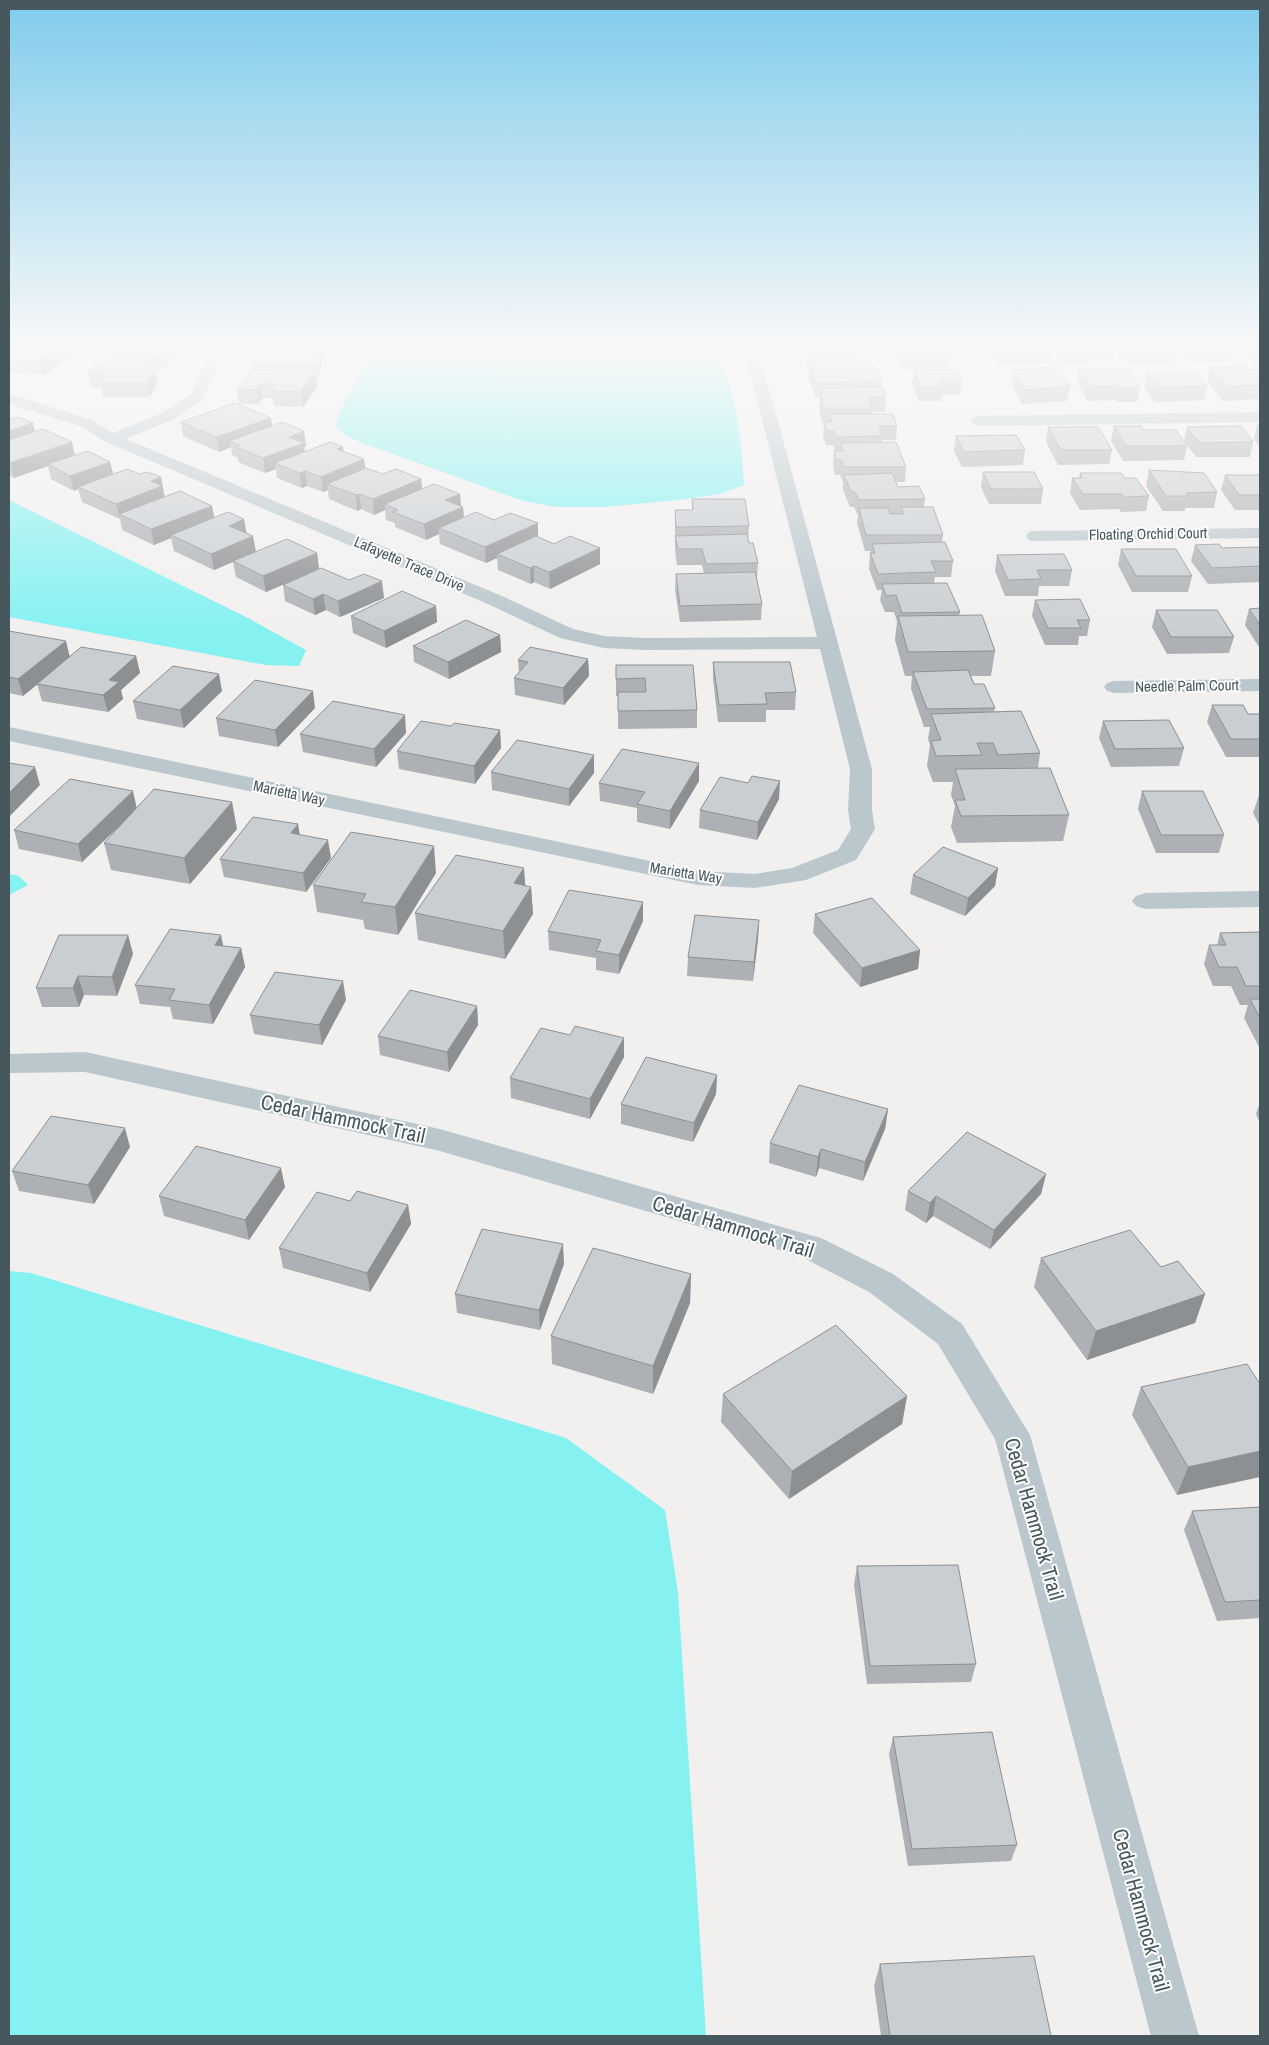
<svg xmlns="http://www.w3.org/2000/svg" width="1269" height="2045" font-family="'Archivo Narrow',sans-serif">
	<style>
		.water { fill: #85f1f1 }
		.lines { fill: none; stroke-linecap: round; stroke-linejoin: round }
		.street { fill: #bac7cd; fill-rule: evenodd }
		.wall { fill: #adb1b5 }
		.shaded-wall { fill: #8d9093 }
		.building { fill: #c9ced2; stroke: #8d9093 }
		.labels { text-anchor: middle; stroke-width: 4; stroke-linejoin: round; paint-order: stroke }
		.far-street-label { font-size: 15px; fill: #46575e; stroke: #fff }
		.near-street-label { font-size: 21px; fill: #46575e; stroke: #fff }
	</style>
	<rect width="100%" height="100%" fill="#f2efef"/>
	<path class="water" d="M367,348H615V351C637,364 668,355 693,355C701,355 709,357 717,358C737,389 742,449 744,485L720,494L678,500L604,507H557L523,501L365,444L346,436L335,425C344,398 364,377 367,348Z
		M9,500L244,616L306,650L299,666L266,665L9,617Z
		M9,874L19,876L28,885L9,895Z
		M9,1271L31,1273L566,1438L665,1510L678,1592L706,2036H9Z"/>
	<g class="lines">
		<path class="street" d="M213,348H227L201,401L174,419L126,439L502,596L573,629L604,636L646,638L817,637L744,348H758L872,769V810L875,829L856,860L806,880L755,888L698,885L9,741V727L698,871L755,874L792,868L838,850L851,829L848,810L850,769L820,649L646,650L604,648L560,638L488,604L106,442L80,426L9,404V394L92,420L113,433L162,413L190,395Z
			M1260,412V422L979,426L973,424L971,421L973,418L979,416Z
			M1260,528V538L1035,541L1029,540L1026,536L1029,532L1035,531Z
			M1260,679V691L1114,693L1107,691L1104,687L1107,683L1114,681Z
			M1260,891V907L1145,909L1136,906L1132,901L1136,896L1145,893Z
			M85,1052L440,1129L810,1235L821,1238L893,1274L962,1324L1030,1435L1199,2036H1151L995,1439L938,1344L869,1292L800,1256L440,1151L85,1072L9,1073V1054Z"/>
	</g>
	<path class="wall" d="M10,348H72L73,354L43,375L9,371V351H11Z
		M116,348H168L170,361L167,366H162L159,371H155L157,383L150,397H103L101,387H91L88,373L112,364L111,357L117,348Z
		M638,348H709L639,349Z
		M803,348H856L860,356L859,362L882,381L881,387L886,397L885,412H872V414L897,426L896,440H882V442L906,467L905,482H896L898,487L925,499L924,507L943,535L942,542L953,561L951,577H935L934,583L960,612L959,616L995,651L991,676H971L974,684L995,708L994,712L1040,753L1038,768L1069,815L1063,841L957,843L951,827L955,806L951,795L953,782H933L927,766L930,745L928,739L930,727H924L911,689L912,676H905L895,640L897,621L894,612H885L880,600L882,590H877L869,569L870,553H871V551H865L857,523L858,516L854,507H850L843,490V482V483L840,475H835L833,466L834,451H835L833,445H826L823,436L824,423H822L819,409L820,397H816L808,377L809,369L803,353Z
		M895,348H946L950,354L948,368L903,369L895,352Z
		M988,348H1114L1115,349L1112,362L1060,363L1053,351L1051,364L998,365Z
		M1115,348H1176L1177,349L1174,363H1126Z
		M1179,348H1237L1234,361H1189Z
		M1238,348H1260V363H1253Z
		M323,359L318,378H316L317,386L303,407L274,406L273,398H263L258,404H239L237,390L254,370L253,365Z
		M1210,367L1249,370L1260,372V399L1223,401L1207,381Z
		M1079,369L1140,388L1137,402H1116L1115,400L1088,401L1077,383Z
		M914,370L962,381L960,395H942L941,401H919L912,384Z
		M1013,370L1070,387L1067,401L1022,404L1011,383Z
		M1147,373L1207,386L1204,400L1155,402L1144,387Z
		M9,420L33,423L35,432L75,455L113,474H140L161,477L165,497L212,506L214,518L246,534L256,552L317,553L319,569L266,592L236,577L233,562L214,570L174,551L171,538L154,545L122,530L120,519L82,502L78,489L74,491L51,479L48,466L14,478L9,475Z
		M181,422L272,426L306,446L304,447L305,451L344,452L365,468L383,474L421,479L422,489L460,494L461,506L463,507L464,518L538,537L600,564L550,589L534,582L531,584L498,570L497,558L486,563L440,544L439,534L426,540L395,527V523L386,520L385,510L374,515L361,509L357,511L329,499L328,490L323,492L307,486L302,488L277,478L276,469L265,473L238,462V458L232,455L231,447L219,452L183,436Z
		M1257,425H1260V447L1254,439Z
		M1114,426L1143,430L1187,446L1184,460L1123,461L1111,441Z
		M1048,427L1112,450L1109,464L1058,465L1046,442Z
		M1187,427L1253,442L1250,457H1196L1184,441Z
		M956,436L1025,450L1023,465L962,467L954,451Z
		M1149,470L1217,492L1214,508H1185V511H1163L1146,486Z
		M983,472L1043,489L1041,504H989L981,487Z
		M1080,473L1125,478L1149,496L1146,511L1121,512L1119,509L1080,510L1070,493L1072,478H1079Z
		M1225,475H1260V510H1235L1221,490Z
		M692,499L749,526L748,539L758,563L757,579L762,604L761,620L680,622L675,590L676,574L704,573L702,565H677L675,551V510H692Z
		M1195,545L1222,548L1260,549V582L1208,584L1191,561Z
		M1121,549L1192,576L1188,592H1132L1118,565Z
		M997,555L1072,570L1069,586H1039L1038,596H1005L995,571Z
		M283,585L384,598L340,617L326,610L315,615L285,601Z
		M1035,600L1090,620L1087,636H1079L1078,645H1045L1032,616Z
		M436,606L437,622L386,648L353,633L351,616Z
		M1260,608V647H1259L1245,625L1249,609Z
		M1156,610L1234,637L1229,653L1167,654L1152,627Z
		M9,631L69,657L136,656L140,673L121,690L123,699L108,712L42,701L37,684L23,696L9,693Z
		M500,635L501,652L449,679L414,662L413,646Z
		M588,659L589,676L564,705L515,695L514,678L519,672L518,660Z
		M713,662L796,692L795,710H766V722H718L713,679Z
		M616,665H693L697,710V728L618,729V696H616Z
		M222,691L184,728L137,719L133,701Z
		M1212,705L1248,714H1260V757H1226L1207,722Z
		M315,708L278,747L219,736L216,718Z
		M1103,721L1184,748L1179,766L1111,767L1099,738Z
		M451,726L500,730L501,748L475,784L399,769L397,751Z
		M406,733L376,767L303,752L300,734Z
		M491,772L594,773L569,806L492,790Z
		M699,781L670,829L637,822V808L600,801L599,783Z
		M1142,791L1224,835L1219,853H1156L1138,809Z
		M1259,795H1260V826L1253,813Z
		M779,799L757,840L699,828L700,810Z
		M137,808L237,829L190,884L111,870L104,843L121,824L82,862L19,849L14,830Z
		M331,858L306,892L224,877L220,859Z
		M998,868L995,886L965,916L910,894L913,875Z
		M436,873L398,935L365,929L363,920L317,912L313,885Z
		M525,886L531,887L533,914L505,959L418,940L415,913Z
		M643,902V921L619,974L596,970V958L549,950L548,931Z
		M815,914L920,950L918,969L860,987L813,933Z
		M759,920L758,939L753,981L687,976L688,957Z
		M1260,932V1049L1244,1018L1248,1005H1240L1231,986H1213L1204,964L1209,945H1217L1220,933Z
		M128,935L133,954L117,996L84,995L79,1007H42L36,988Z
		M223,946L241,948L245,967L213,1024L173,1019L170,1007L140,1004L135,985Z
		M346,1000L322,1045L254,1034L250,1015Z
		M477,1006L478,1025L449,1072L380,1055L378,1036Z
		M570,1035L624,1038V1057L590,1119L511,1098L510,1078Z
		M717,1075L716,1094L693,1142L621,1124V1104Z
		M1260,1102V1123L1256,1114Z
		M888,1109L885,1129L863,1181L819,1168L816,1177L769,1163L770,1143Z
		M130,1147L94,1204L19,1191L12,1171Z
		M1046,1174L1041,1194L990,1249L933,1216L926,1223L905,1210L908,1191Z
		M285,1187L249,1240L164,1216L159,1196Z
		M350,1201L408,1205L411,1224L370,1292L283,1268L279,1248Z
		M1041,1258L1161,1267L1205,1294L1195,1323L1087,1360L1034,1287Z
		M564,1264L540,1330L457,1313L455,1294Z
		M691,1274L690,1303L653,1394L552,1364L551,1336Z
		M1260,1384L1177,1495L1132,1415L1141,1387Z
		M723,1394L907,1396L902,1424L789,1499L721,1422Z
		M1260,1507V1618L1217,1621L1184,1530L1192,1511Z
		M857,1566L976,1664L971,1682L867,1684L854,1585Z
		M893,1737L1017,1845L1011,1861L908,1866L889,1754Z
		M880,1964L1051,2036H881L874,1986Z"/>
	<path class="shaded-wall" d="M60,348H72L73,354L43,375L39,361Z
		M168,348L170,361L167,366L164,353Z
		M321,348H322L323,359L318,378L317,364Z
		M159,353L162,366L159,371L156,357Z
		M150,363L152,374L155,369L157,383L150,397L147,383L146,369Z
		M315,372L317,386L303,407L301,392Z
		M260,384L263,398L258,404L256,390Z
		M271,418L273,432L230,441L231,447L219,452L216,437Z
		M33,423L36,438L9,447V431Z
		M304,431L306,446L304,447L306,458L275,463L276,469L265,473L263,458L289,437Z
		M72,442L75,456L48,464V466L14,478L10,463Z
		M343,447L345,461L337,449Z
		M364,459L366,474L327,484L328,490L323,492L321,477Z
		M110,462L114,477L78,487V489L74,491L70,476Z
		M305,471L307,486L302,488L299,473Z
		M161,477L165,501L119,514L120,519L116,504L151,481Z
		M421,479L423,494L385,504V510L374,515L373,499Z
		M359,494L361,509L357,511L356,495Z
		M460,494L461,508L463,507L464,523L439,528V534L426,540L424,524L445,500Z
		M212,506L215,521L171,535V538L154,545L151,529Z
		M244,519L247,535L229,526Z
		M538,523V539L497,554V558L486,563L485,547Z
		M253,536L256,552L214,570L211,554Z
		M600,548V564L550,589L549,572Z
		M317,553L319,569L266,592L263,576Z
		M534,566V582L531,584L530,568Z
		M382,581L384,598L340,617L338,601Z
		M323,594L326,610L315,615L313,599Z
		M436,606L437,622L386,648L384,631Z
		M500,635L501,652L449,679L448,662Z
		M66,641L70,658L23,696L18,679Z
		M136,656L140,673L121,690L123,699L108,712L103,695L109,680Z
		M588,659L589,676L564,705L563,688Z
		M219,674L222,691L184,728L180,710Z
		M313,691L315,708L278,747L275,730Z
		M405,715L406,733L376,767L374,749Z
		M500,730L501,748L475,784L474,766Z
		M594,755V773L569,806V789Z
		M699,763V781L670,829V811Z
		M35,767L40,785L9,817V793Z
		M780,781L779,799L757,840L758,822Z
		M133,791L137,809L82,862L78,844Z
		M232,802L237,829L190,884L184,858Z
		M298,824L301,842L291,833Z
		M328,840L331,858L306,892L303,873Z
		M434,846L436,873L398,935L395,907Z
		M524,868L526,895L514,883Z
		M998,868L995,886L965,916L968,898Z
		M531,887L533,914L505,959L503,931Z
		M643,902V921L619,974V955Z
		M759,920L758,939L753,981L754,962Z
		M128,935L133,954L117,996L112,977Z
		M221,935L225,954L215,945Z
		M241,948L245,967L213,1024L209,1005Z
		M920,950L918,969L860,987L862,968Z
		M78,976L84,995L79,1007L73,988Z
		M343,981L346,1000L322,1045L319,1025Z
		M477,1006L478,1025L449,1072L447,1052Z
		M624,1038V1057L590,1119V1099Z
		M717,1075L716,1094L693,1142L694,1123Z
		M888,1109L885,1129L863,1181L865,1162Z
		M125,1128L130,1147L94,1204L88,1185Z
		M821,1149L819,1168L816,1177L818,1157Z
		M281,1168L285,1187L249,1240L245,1220Z
		M1046,1174L1041,1194L990,1249L994,1230Z
		M936,1196L933,1216L926,1223L930,1203Z
		M408,1205L411,1224L370,1292L367,1273Z
		M563,1244L564,1264L540,1330L539,1310Z
		M691,1274L690,1303L653,1394V1366Z
		M1205,1294L1195,1323L1087,1360L1096,1331Z
		M907,1396L902,1424L789,1499L792,1471Z
		M1260,1451V1477L1177,1495L1188,1467Z"/>
	<path class="building" d="M24,348H60L39,361L9,358V351L17,352Z
		M117,348H168L164,353H159L156,357H111Z
		M259,348H321L317,364L253,365Z
		M807,348H856L860,356L811,357Z
		M900,348H946L950,354L904,355Z
		M997,348H1051L1053,351L1000,352Z
		M1062,348H1114L1115,349H1063Z
		M1127,348H1176L1177,349H1128Z
		M1255,348H1260V350H1257Z
		M872,362L882,381L817,383L809,363Z
		M150,363L146,369H155L147,383H100L106,373H88L94,364Z
		M1246,366L1249,370L1258,369L1260,372V385L1227,387L1210,367Z
		M1057,367L1070,387L1024,390L1013,370Z
		M1126,368L1140,388H1119L1118,386L1091,387L1079,369Z
		M252,370L315,372L301,392L272,391L277,384H260L256,390H237Z
		M914,370H957L962,381H941L943,387H920Z
		M1147,373H1196L1207,386L1158,388Z
		M882,387L886,397L868,398L872,408H824L820,395H823L821,388Z
		M235,403L271,418L216,437L181,422Z
		M829,414H893L897,426H879L883,436L836,437L834,431H827L824,422H832Z
		M18,417L33,423L9,431V420Z
		M282,422L304,431L289,437L304,443L263,458L236,447L240,445L230,441Z
		M1114,426H1141L1143,430H1176L1187,446H1126Z
		M1241,426L1253,442L1199,443L1187,427Z
		M1048,427H1098L1112,450H1061Z
		M43,429L72,442L10,463L9,462V440Z
		M1016,435L1025,450L964,452L956,436Z
		M330,442L343,447L337,449L364,459L321,477L305,471L299,473L275,463Z
		M896,442L906,467H844L841,460H836L834,451H843L840,443Z
		M88,451L110,462L70,476L48,464Z
		M366,468L383,474L396,469L421,479L373,499L359,494L356,495L327,484Z
		M127,469L140,474L147,472L161,477L151,481L162,486L116,504L78,487Z
		M1149,470L1204,473L1217,492L1186,493L1188,496H1166Z
		M983,472H1034L1043,489H991Z
		M892,473L898,487L919,486L925,499L859,500L855,492H851L844,475Z
		M1080,473H1121L1125,478H1136L1149,496L1124,497L1122,494H1083L1072,478H1082Z
		M1225,475H1260V495H1239Z
		M434,484L460,494L445,500L463,507L424,524L393,512L398,510L385,504Z
		M180,491L212,506L151,529L119,514Z
		M692,499H745L749,526L676,527L675,510H693Z
		M901,507H933L943,535H866L859,508H888L890,514H904Z
		M228,512L244,519L229,526L253,536L211,554L171,535Z
		M476,512L494,520L510,513L538,523L485,547L439,528Z
		M747,534L749,543H753L758,563L706,564L702,549H678L675,536Z
		M536,536L554,544L570,536L600,548L549,572L534,566L530,568L497,554Z
		M287,539L317,553L263,576L233,561Z
		M945,542L953,561H931L936,572L878,574L870,553H875L872,544Z
		M1219,544L1222,548L1258,547L1260,549V566L1212,568L1195,545Z
		M1121,549H1176L1192,576H1136Z
		M1064,554L1072,570H1037L1041,579L1008,580L997,555Z
		M321,568L349,580L364,574L382,581L338,601L323,594L313,599L283,585Z
		M755,572L762,604L680,606L676,574Z
		M947,583L960,612L902,613L896,595L886,596L882,584Z
		M402,591L436,606L384,631L351,616Z
		M1080,599L1090,620H1077L1081,628H1048L1035,600Z
		M1260,608V625L1249,609Z
		M1156,610H1217L1234,637H1171Z
		M982,615L995,651L908,652L898,616Z
		M466,620L500,635L448,662L413,646Z
		M9,631L66,641L18,679L9,677Z
		M81,647L136,656L109,680L119,682L103,695L37,684Z
		M530,647L588,659L563,688L514,678L528,662L518,660Z
		M713,662H790L796,692L765,693L767,704L719,705Z
		M616,665H693L697,710L618,711V692H646L645,678L616,679Z
		M173,666L219,674L180,710L133,701Z
		M968,670L974,684H984L995,708L927,709L913,672Z
		M255,680L313,691L275,730L216,718Z
		M333,701L405,715L374,749L300,734Z
		M1212,705H1243L1248,714H1260V739H1231Z
		M1021,711L1040,753L998,755L993,743H977L982,755L936,756L931,741L941,740L931,714Z
		M1169,720L1184,748L1115,749L1103,721Z
		M421,721L451,726L454,723L500,730L474,766L397,751Z
		M517,740L594,755L569,789L491,772Z
		M622,749L699,763L670,811L637,804L645,792L599,783Z
		M9,763L35,767L9,793Z
		M1050,768L1069,815L961,816L955,800H965L955,769Z
		M752,776L780,781L758,822L700,810L720,777L748,783Z
		M70,779L133,791L78,844L14,830Z
		M154,789L232,802L184,858L104,843Z
		M1142,791H1203L1224,835H1161Z
		M253,817L298,824L291,833L328,840L303,873L220,859Z
		M351,832L434,846L395,907L361,902L366,894L313,885Z
		M943,847L998,868L968,898L913,875Z
		M456,855L524,868L514,883L531,887L503,931L415,913Z
		M569,890L643,902L619,955L596,951L601,940L548,931Z
		M872,898L920,950L862,968L815,914Z
		M695,915L759,920L754,962L688,957Z
		M170,929L221,935L215,945L241,948L209,1005L169,1000L175,989L135,985Z
		M1260,932V986H1246L1237,967H1219L1209,945H1226L1220,933Z
		M59,935H128L112,977L78,976L73,988H36Z
		M275,972L343,981L319,1025L250,1015Z
		M410,990L477,1006L447,1052L378,1036Z
		M1250,999H1260V1018Z
		M575,1026L624,1038L590,1099L510,1078L541,1028L570,1035Z
		M646,1057L717,1075L694,1123L621,1104Z
		M799,1085L888,1109L865,1162L821,1149L818,1157L770,1143Z
		M51,1116L125,1128L88,1185L12,1171Z
		M967,1132L1046,1174L994,1230L936,1196L930,1203L908,1191Z
		M196,1146L281,1168L245,1220L159,1196Z
		M357,1191L408,1205L367,1273L279,1248L317,1192L350,1201Z
		M482,1229L563,1244L539,1310L455,1294Z
		M1130,1230L1161,1267L1178,1261L1205,1294L1096,1331L1041,1258Z
		M593,1248L691,1274L653,1366L551,1336Z
		M836,1325L907,1396L792,1471L723,1394Z
		M1247,1364L1260,1384V1451L1188,1467L1141,1387Z
		M1260,1507V1600L1225,1602L1192,1511Z
		M958,1565L976,1664L870,1666L857,1566Z
		M992,1732L1017,1845L912,1849L893,1737Z
		M1034,1956L1051,2036H890L880,1964Z"/>
	<linearGradient id="sky" x2="0" y2="1"><stop stop-color="#80ccec"/><stop offset="0.55" stop-color="#f9f8f8"/><stop offset="1" stop-color="#f9f8f8" stop-opacity="0"/></linearGradient>
	<rect width="1269" height="634" fill="url(#sky)"/>
	<g class="labels">
		<g class="far-street-label">
			<text transform="translate(1148 534) rotate(-1)" y="5">Floating Orchid Court</text>
			<text transform="translate(409 564) rotate(23)" y="5">Lafayette Trace Drive</text>
			<text transform="translate(1187 686) rotate(-1)" y="5">Needle Palm Court</text>
			<text transform="translate(289 793) rotate(12)" y="5">Marietta Way</text>
			<text transform="translate(686 873) rotate(9)" y="5">Marietta Way</text>
		</g>
		<g class="near-street-label">
			<text transform="translate(343 1119) rotate(12)" y="7">Cedar Hammock Trail</text>
			<text transform="translate(733 1227) rotate(17)" y="7">Cedar Hammock Trail</text>
			<text transform="translate(1034 1519) rotate(74)" y="7">Cedar Hammock Trail</text>
			<text transform="translate(1141 1910) rotate(75)" y="7">Cedar Hammock Trail</text>
		</g>
	</g>
	<rect width="1269" height="2045" fill="none" stroke="#46575e" stroke-width="20"/>
</svg>
